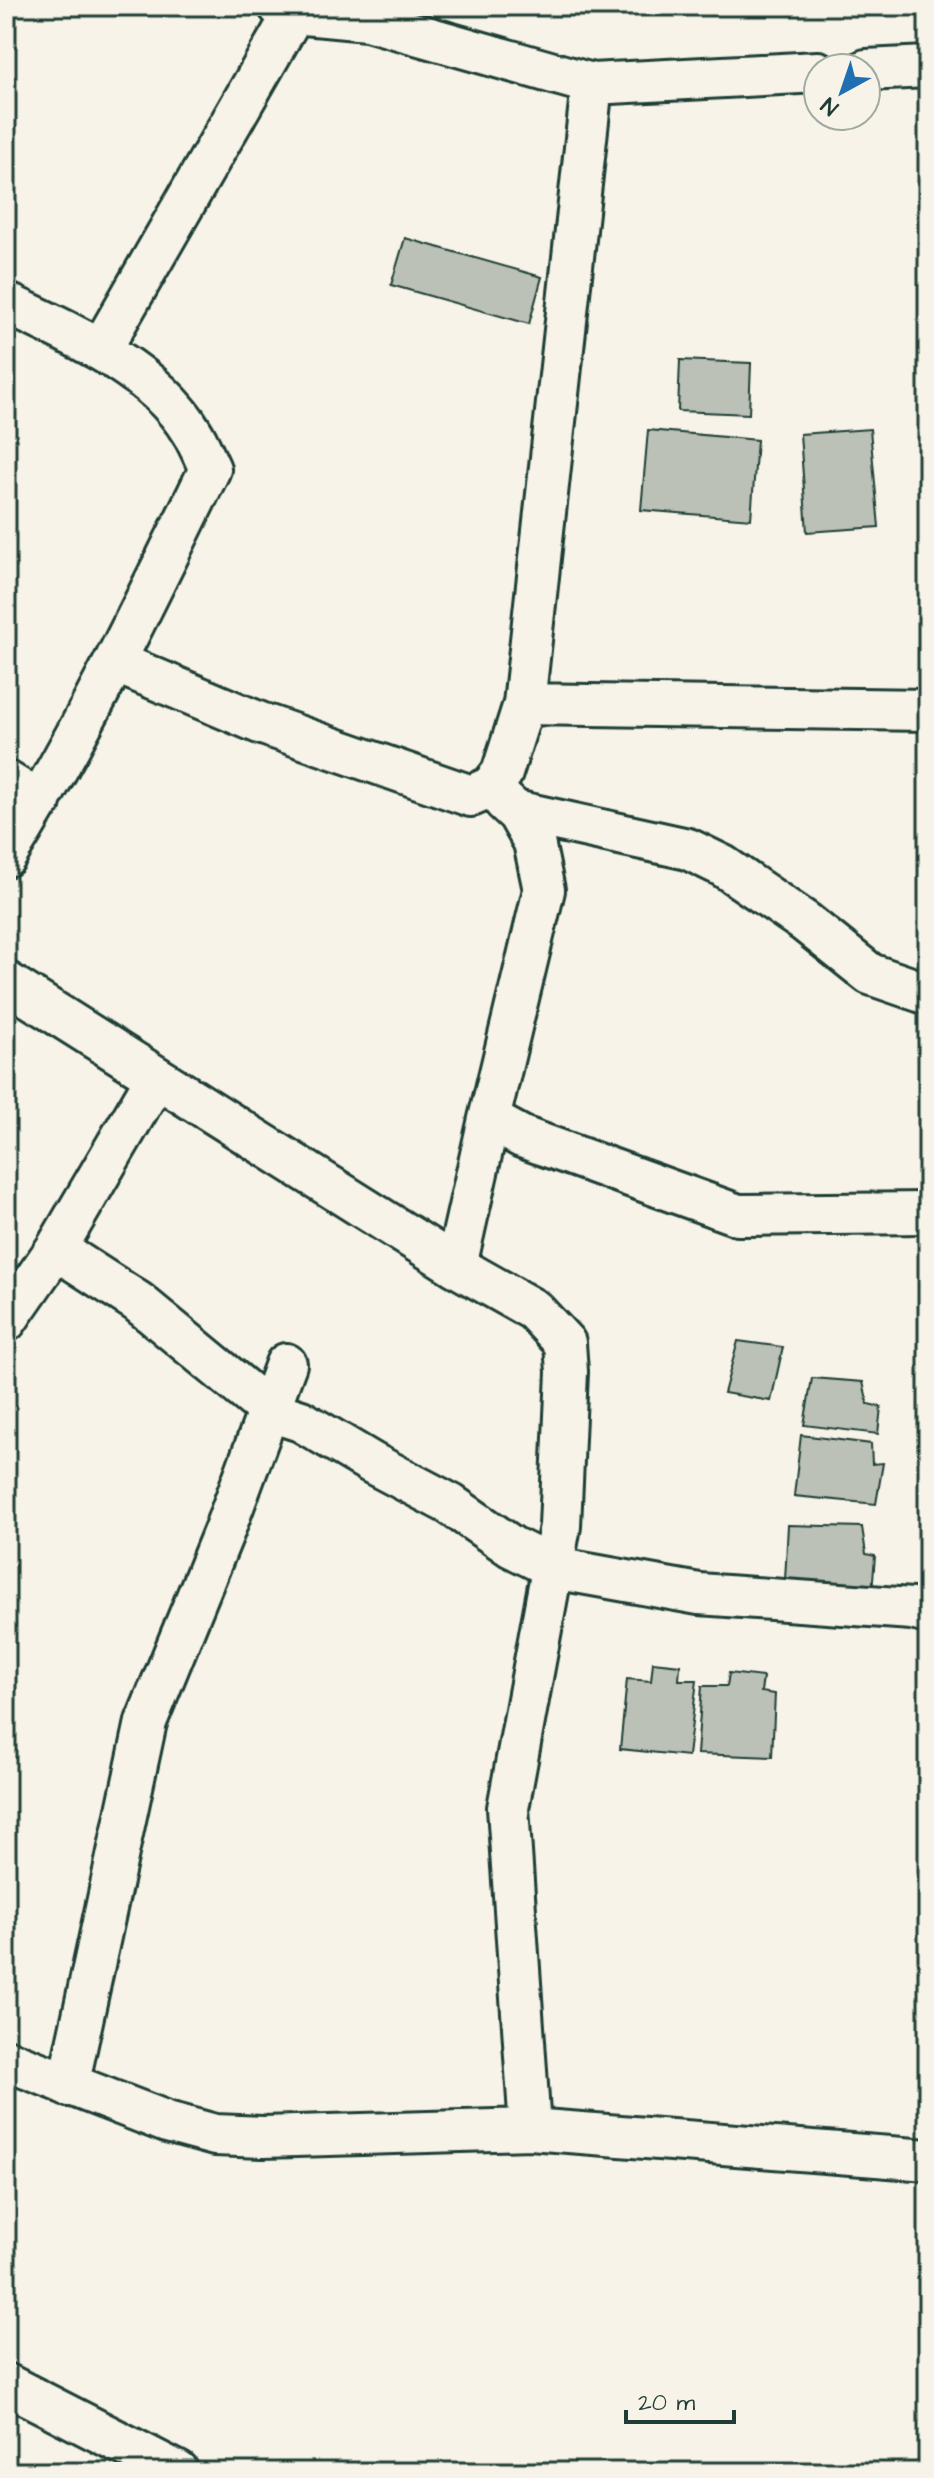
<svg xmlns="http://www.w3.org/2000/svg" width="934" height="2478" font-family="'Architects Daughter',sans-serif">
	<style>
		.building { fill: #bbc1b6; stroke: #1f3d34; stroke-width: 2 }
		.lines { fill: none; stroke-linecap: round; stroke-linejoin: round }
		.minor-casing { stroke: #1f3d34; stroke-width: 46 }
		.minor { stroke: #f7f3e8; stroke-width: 40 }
	</style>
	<rect width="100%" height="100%" fill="#f7f3e8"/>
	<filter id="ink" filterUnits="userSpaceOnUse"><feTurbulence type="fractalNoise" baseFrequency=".0125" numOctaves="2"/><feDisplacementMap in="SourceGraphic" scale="16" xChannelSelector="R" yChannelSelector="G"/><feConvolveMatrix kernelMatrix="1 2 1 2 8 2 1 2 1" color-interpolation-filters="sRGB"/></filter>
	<g filter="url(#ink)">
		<path class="building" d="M405,238L542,277L529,324L391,285Z
			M680,360L751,363L749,414L678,411Z
			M870,429L879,527L807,532L800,434Z
			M648,430L757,440L751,519L641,510Z
			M738,1341L783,1347L771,1401L724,1393Z
			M812,1378L863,1382L868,1404L881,1407L878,1434L804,1425Z
			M801,1435L871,1444L872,1464L883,1463L876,1504L794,1496Z
			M788,1525L862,1527L866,1554L875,1556L872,1592L785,1580Z
			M653,1662L680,1665L679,1680H697L688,1756L620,1749L627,1679L651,1681Z
			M729,1673L763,1677L761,1692L775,1694L772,1757L697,1754L702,1686H727Z"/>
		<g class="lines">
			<defs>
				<path id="minor" d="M279,6L294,13L367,20L592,84L818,72
					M866,70L928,67
					M6,303C69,333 153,368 191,431C199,443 204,457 210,469C146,600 83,732 6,856
					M101,349L294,13
					M115,662L260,723L471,796L491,787L502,773L524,704L592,84
					M524,704L928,710
					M6,781L40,802
					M515,811L688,849L723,866L805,922L870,974L928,994
					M6,982L456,1266L534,1310L565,1343L567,1372L560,1526L508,1808L530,2129
					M489,1119L544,890L534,842L518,814L504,801
					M56,1249L138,1302L270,1411L301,1421L372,1463L450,1504L512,1547L554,1568L699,1594L912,1609L928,1613
					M456,1266L489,1119L522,1137L738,1215L928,1213
					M6,1321L56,1249L156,1078
					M6,2060L167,2122L215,2135L263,2137L530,2129L928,2160
					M68,2086L146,1722L224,1531L286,1364
					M6,2384L178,2472"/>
			</defs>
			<use href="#minor" class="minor-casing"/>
			<use href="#minor" class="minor"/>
		</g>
	</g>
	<rect width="934" height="2478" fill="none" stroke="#f7f3e8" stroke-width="32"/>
	<rect x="16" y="16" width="902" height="2446" fill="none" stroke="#1f3d34" stroke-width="3" filter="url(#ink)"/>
	<g transform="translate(842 92) rotate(220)"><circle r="38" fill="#f7f3e8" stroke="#a1aaa0" stroke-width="2"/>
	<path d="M0-6L14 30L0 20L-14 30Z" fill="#1f6fb2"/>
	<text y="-12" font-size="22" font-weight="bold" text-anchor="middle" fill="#1f3d34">N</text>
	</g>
	<path d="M626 2410v12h108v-12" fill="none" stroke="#1f3d34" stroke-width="4"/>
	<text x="638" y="2410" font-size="24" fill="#1f3d34" stroke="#f7f3e8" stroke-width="6" paint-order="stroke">20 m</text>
</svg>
